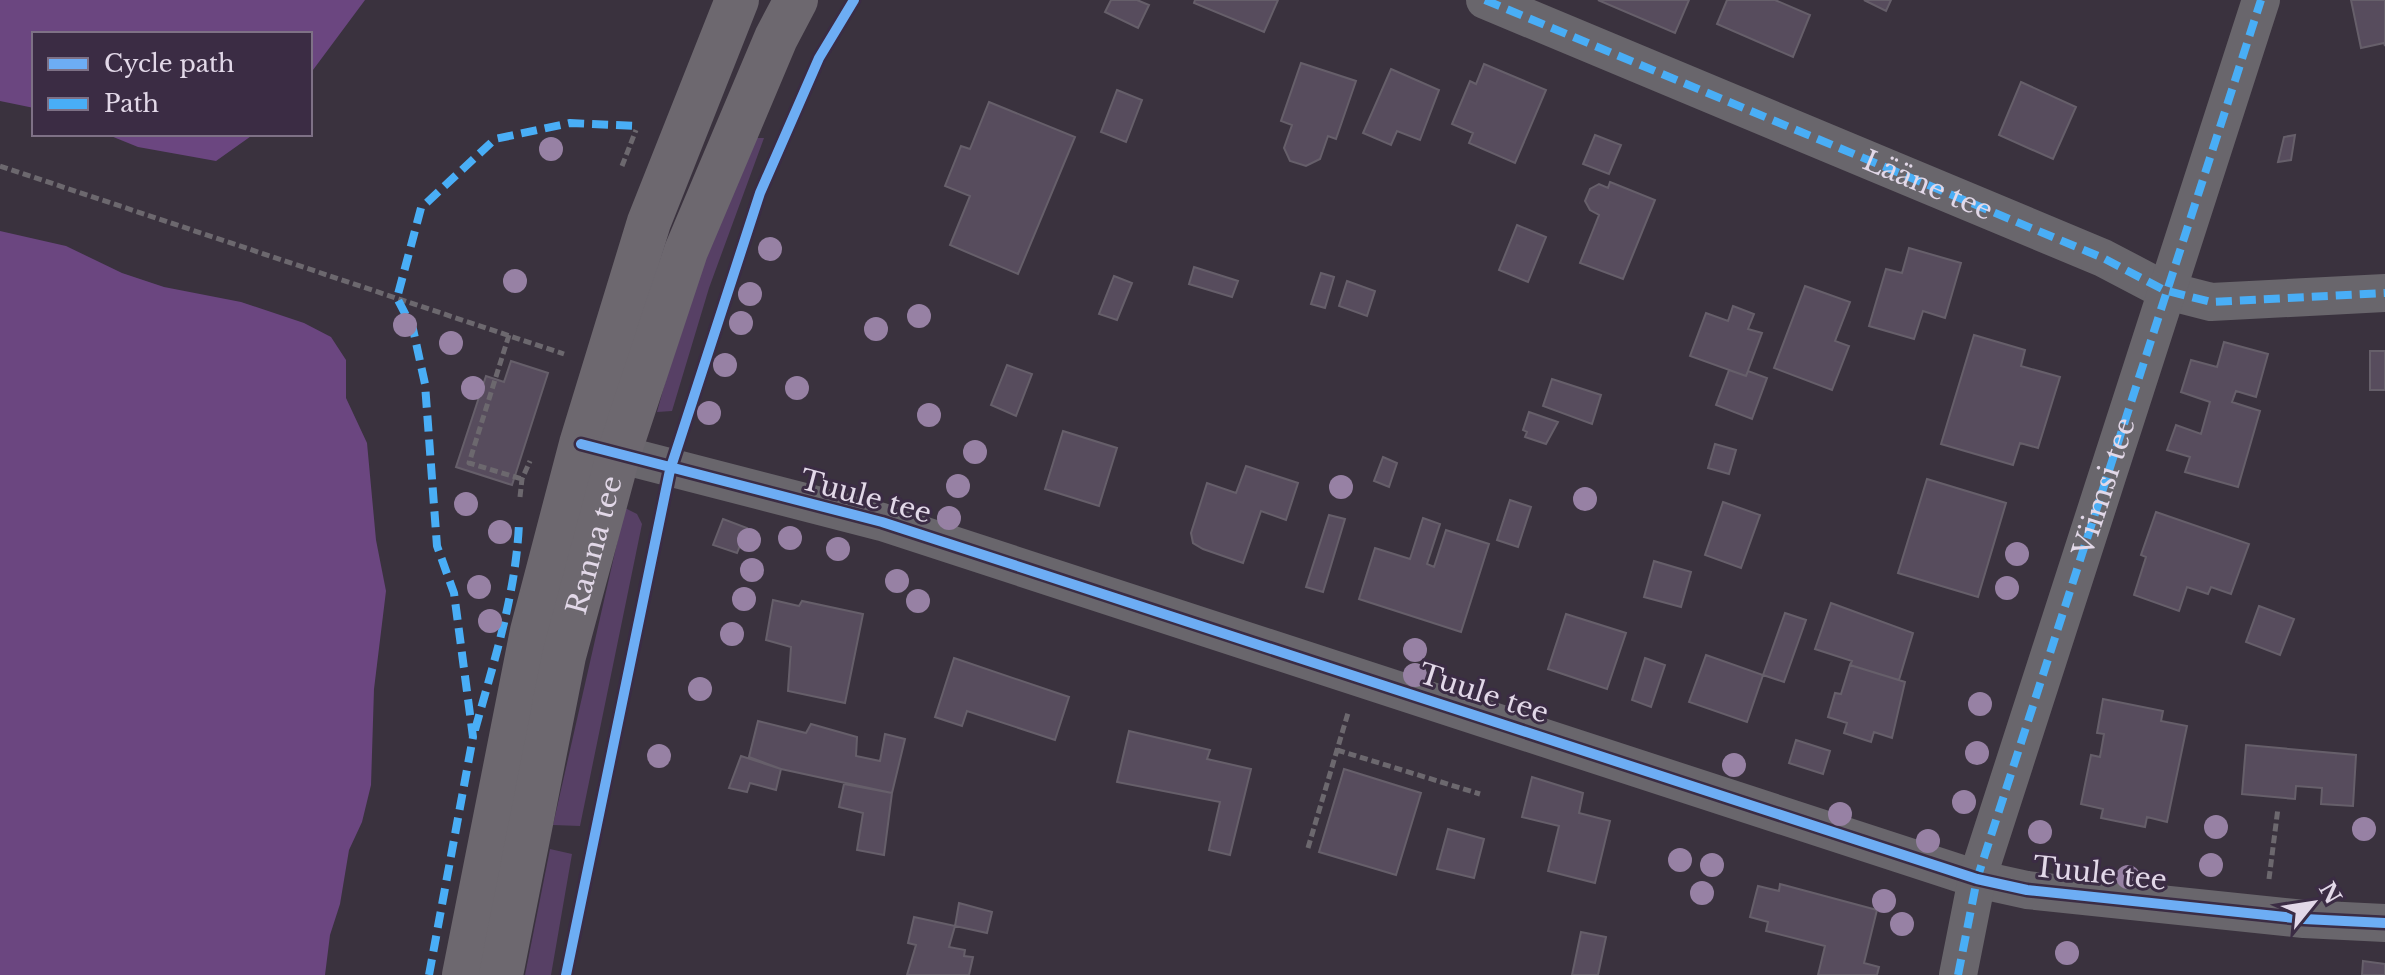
<svg xmlns="http://www.w3.org/2000/svg" width="2385" height="975" font-family="'Libre Baskerville',serif">
	<style>
		.green { fill: #574065 }
		.water { fill: #6b4680 }
		.building { fill: #574c5d; stroke: #665f6a; stroke-width: 2 }
		.lines { fill: none; stroke-linecap: round; stroke-linejoin: round }
		.path { stroke: #6c686e; stroke-width: 5; stroke-dasharray: 8 4; stroke-linecap: butt }
		.minor { stroke: #69666c; stroke-width: 38 }
		.major { stroke: #6d686f; stroke-width: 44 }
		.quiet { stroke: #49aef6; stroke-width: 8; stroke-dasharray: 16 8; stroke-linecap: butt }
		.cycleway-casing { stroke: #3b2c44; stroke-width: 15 }
		.cycleway { stroke: #6dadf4; stroke-width: 10 }
		.tree { fill: #9781a4 }
		.labels { text-anchor: middle; stroke-width: 6; stroke-linejoin: round; paint-order: stroke }
		.street-label { font-size: 28px; fill: #e2d8e8; stroke: #3b2c44 }
	</style>
	<rect width="100%" height="100%" fill="#3a323e"/>
	<path class="green" d="M752,138H764L709,288L672,411L657,412L692,284Z
		M625,508L637,514L642,524L580,826L553,825Z
		M550,849L572,854L551,975H525Z"/>
	<path class="water" d="M0,0H365L310,74V34H34V108L0,101Z
		M106,134H254L216,161L138,147Z
		M0,231L66,246L122,273L164,287L241,302L304,323L331,337L346,360V398L367,443L376,540L386,591L374,689L371,785L362,822L349,850L340,904L330,935L325,975H0Z"/>
	<path class="building" d="M1111,0H1137L1149,5L1138,28L1105,12Z
		M1195,0H1278L1264,32L1194,3Z
		M1598,0H1689L1675,33Z
		M1727,0H1775L1810,15L1793,57L1717,24Z
		M1864,0H1891L1886,11Z
		M2351,0H2385V46L2384,43L2361,48Z
		M1301,63L1356,81L1336,139L1328,136L1320,159L1306,166L1290,161L1284,148L1292,125L1281,121Z
		M1484,64L1546,90L1515,163L1469,143L1473,133L1452,124L1470,81L1476,84Z
		M1391,69L1439,90L1420,140L1397,131L1391,145L1363,133Z
		M2021,82L2076,107L2053,159L1999,135Z
		M1117,90L1142,100L1126,142L1101,132Z
		M989,102L1075,137L1018,274L950,245L970,196L945,186L961,146L970,149Z
		M1595,135L1621,145L1609,174L1583,164Z
		M2295,135L2291,160L2278,162L2284,137Z
		M1610,182L1655,200L1623,279L1580,263L1599,215L1590,210L1585,201L1590,189L1599,184L1608,188Z
		M1517,225L1546,237L1528,282L1499,270Z
		M1909,248L1961,263L1945,318L1923,311L1914,339L1869,326L1886,269L1902,273Z
		M1194,267L1238,281L1232,297L1189,284Z
		M1321,273L1334,277L1325,308L1311,304Z
		M1114,276L1132,283L1117,320L1099,314Z
		M1347,281L1375,291L1367,316L1339,306Z
		M1805,286L1850,302L1835,341L1849,346L1832,390L1774,368Z
		M1733,306L1754,314L1748,329L1762,333L1746,376L1690,356L1706,313L1728,321Z
		M1974,335L2025,350L2021,366L2060,377L2038,448L2020,443L2013,465L1941,444Z
		M2224,342L2268,354L2256,397L2236,391L2232,402L2260,411L2238,487L2185,472L2190,457L2167,450L2176,425L2201,434L2210,402L2181,392L2191,360L2217,367Z
		M2370,351H2385V390H2370Z
		M511,361L548,373L512,485L456,467L486,376L504,382Z
		M1007,365L1032,374L1016,416L991,405Z
		M1729,370L1746,376L1748,371L1767,378L1752,419L1716,405Z
		M1552,379L1601,395L1592,424L1543,406Z
		M1529,412L1558,422L1546,444L1525,437L1527,432L1523,430Z
		M1063,431L1117,448L1099,506L1045,489Z
		M1715,444L1736,450L1729,474L1708,468Z
		M1383,457L1397,463L1389,487L1374,481Z
		M1246,466L1298,483L1286,520L1261,511L1243,563L1203,549L1193,543L1191,533L1207,483L1236,493Z
		M1927,479L2006,503L1978,597L1898,573Z
		M1510,500L1531,507L1518,547L1497,540Z
		M1723,502L1760,515L1741,568L1705,555Z
		M2156,512L2249,544L2231,594L2211,587L2208,594L2187,587L2179,611L2134,595L2146,557L2141,555Z
		M1329,515L1345,519L1323,592L1306,587Z
		M1423,518L1440,524L1427,564L1434,567L1446,530L1489,544L1461,632L1359,599L1375,548L1410,559Z
		M723,519L747,528L737,553L713,545Z
		M1654,561L1691,572L1681,607L1644,597Z
		M773,600L799,606L802,601L863,614L845,703L788,691L791,647L766,640Z
		M1831,603L1913,633L1899,680L1850,665L1852,661L1815,649Z
		M2259,606L2294,619L2280,655L2246,642Z
		M1785,613L1806,620L1784,682L1763,675Z
		M1566,614L1626,633L1607,689L1548,669Z
		M1706,655L1763,675L1747,722L1689,702Z
		M954,658L1069,697L1055,740L967,711L962,726L935,717Z
		M1645,658L1665,665L1651,707L1632,700Z
		M1850,665L1905,682L1892,738L1874,732L1871,742L1844,733L1847,723L1828,717L1835,693L1841,694Z
		M2103,699L2163,711L2161,721L2187,726L2167,822L2147,817L2145,827L2101,818L2103,809L2081,804L2091,755L2100,757L2104,734L2097,733Z
		M758,721L806,733L811,724L857,737L856,756L880,761L885,734L905,739L892,793L781,769L749,757Z
		M1129,731L1210,750L1207,759L1251,769L1230,855L1209,850L1220,802L1117,782Z
		M1796,740L1830,751L1823,774L1789,763Z
		M2246,745L2356,755L2353,806L2321,804L2322,788L2296,786L2295,799L2242,794Z
		M741,756L781,769L776,790L750,783L747,792L729,788Z
		M1344,769L1421,793L1396,875L1319,852Z
		M1532,777L1583,793L1579,813L1610,821L1595,883L1548,871L1559,826L1522,817Z
		M844,784L892,793L884,855L857,850L863,813L839,807Z
		M1448,829L1484,839L1474,878L1437,869Z
		M1780,884L1877,910L1864,963L1879,967L1877,975H1818L1825,946L1766,931L1768,922L1750,917L1758,886L1779,891Z
		M959,903L992,912L987,933L955,926Z
		M914,917L955,926L949,947L965,950L964,956L973,957L969,975H907L916,945L908,943Z
		M1581,932L1606,937L1598,975H1572Z
		M2363,961L2385,964V975H2362Z"/>
	<g class="lines">
		<path class="path" d="M0,166L564,354
			M622,166L636,130
			M509,335L469,463L522,479
			M520,497L522,479L530,461
			M1337,750L1480,794
			M1308,848L1348,713
			M2269,879L2278,808"/>
		<g class="minor">
			<path id="s1" d="M1485,0L2103,258L2164,290L2211,302L2385,293"/>
			<path d="M591,447L882,522L1977,879L2027,890L2304,919L2385,923"/>
			<path id="s2" d="M1958,975L1977,879L2261,0"/>
		</g>
		<g class="major">
			<path d="M464,975L532,631L581,444L649,222L737,0"/>
			<path id="s3" d="M501,975L564,656L618,456L686,251L776,38L796,0"/>
		</g>
		<path class="quiet" d="M1485,0L2103,258L2164,290L2211,302L2385,293
			M475,730C494,661 516,594 519,523
			M429,975L473,737L454,593L437,546L425,384L413,329L397,298L421,208L495,139L570,123L638,126
			M1958,975L1977,879L2261,0"/>
		<defs>
			<path id="cycleway" d="M581,444L882,522L1977,879L2027,890L2304,919L2385,923
				M566,975L670,470L760,193L819,58L854,0"/>
		</defs>
		<use href="#cycleway" class="cycleway-casing"/>
		<use href="#cycleway" class="cycleway"/>
	</g>
	<g class="tree">
		<circle cx="551" cy="149" r="12"/>
		<circle cx="770" cy="249" r="12"/>
		<circle cx="515" cy="281" r="12"/>
		<circle cx="750" cy="294" r="12"/>
		<circle cx="919" cy="316" r="12"/>
		<circle cx="741" cy="323" r="12"/>
		<circle cx="405" cy="325" r="12"/>
		<circle cx="876" cy="329" r="12"/>
		<circle cx="451" cy="343" r="12"/>
		<circle cx="725" cy="365" r="12"/>
		<circle cx="473" cy="388" r="12"/>
		<circle cx="797" cy="388" r="12"/>
		<circle cx="709" cy="413" r="12"/>
		<circle cx="929" cy="415" r="12"/>
		<circle cx="975" cy="452" r="12"/>
		<circle cx="958" cy="486" r="12"/>
		<circle cx="1341" cy="487" r="12"/>
		<circle cx="1585" cy="499" r="12"/>
		<circle cx="466" cy="504" r="12"/>
		<circle cx="949" cy="518" r="12"/>
		<circle cx="500" cy="532" r="12"/>
		<circle cx="790" cy="538" r="12"/>
		<circle cx="749" cy="540" r="12"/>
		<circle cx="838" cy="549" r="12"/>
		<circle cx="2017" cy="554" r="12"/>
		<circle cx="752" cy="570" r="12"/>
		<circle cx="897" cy="581" r="12"/>
		<circle cx="479" cy="587" r="12"/>
		<circle cx="2007" cy="588" r="12"/>
		<circle cx="744" cy="599" r="12"/>
		<circle cx="918" cy="601" r="12"/>
		<circle cx="490" cy="621" r="12"/>
		<circle cx="732" cy="634" r="12"/>
		<circle cx="1415" cy="650" r="12"/>
		<circle cx="1415" cy="675" r="12"/>
		<circle cx="700" cy="689" r="12"/>
		<circle cx="1980" cy="704" r="12"/>
		<circle cx="1977" cy="753" r="12"/>
		<circle cx="659" cy="756" r="12"/>
		<circle cx="1734" cy="765" r="12"/>
		<circle cx="1964" cy="802" r="12"/>
		<circle cx="1840" cy="814" r="12"/>
		<circle cx="2216" cy="827" r="12"/>
		<circle cx="2364" cy="829" r="12"/>
		<circle cx="2040" cy="832" r="12"/>
		<circle cx="1928" cy="841" r="12"/>
		<circle cx="1680" cy="860" r="12"/>
		<circle cx="1712" cy="865" r="12"/>
		<circle cx="2211" cy="865" r="12"/>
		<circle cx="2128" cy="877" r="12"/>
		<circle cx="1702" cy="893" r="12"/>
		<circle cx="1884" cy="901" r="12"/>
		<circle cx="1902" cy="924" r="12"/>
		<circle cx="2067" cy="953" r="12"/>
	</g>
	<g class="labels">
		<g class="street-label">
			<text dy="10" stroke="none"><textPath href="#s1" startOffset="480">Lääne tee</textPath></text>
			<text dy="10" stroke="none"><textPath href="#s2" startOffset="510">Viimsi tee</textPath></text>
			<text transform="translate(866 496) rotate(15)" y="10">Tuule tee</text>
			<text dy="10" stroke="none"><textPath href="#s3" startOffset="440">Ranna tee</textPath></text>
			<text transform="translate(1484 693) rotate(18)" y="10">Tuule tee</text>
			<text transform="translate(2100 873) rotate(6)" y="10">Tuule tee</text>
		</g>
	</g>
	<rect x="32" y="32" width="280" height="104" fill="#3b2c44" stroke="#7e7186" stroke-width="2"/>
	<rect x="48" y="58" width="40" height="12" fill="#6dadf4" stroke="#7e7186" stroke-width="2"/>
	<text x="104" y="72" font-size="24" fill="#e2d8e8">Cycle path</text>
	<rect x="48" y="98" width="40" height="12" fill="#49aef6" stroke="#7e7186" stroke-width="2"/>
	<text x="104" y="112" font-size="24" fill="#e2d8e8">Path</text>
	<g transform="translate(2313 903) rotate(60)" stroke="#3b2c44" stroke-width="6" paint-order="stroke">
	<path d="M0-6L14 30L0 20L-14 30Z" fill="#e2d8e8"/>
	<text y="-12" font-size="22" font-weight="bold" text-anchor="middle" fill="#e2d8e8">N</text>
	</g>
</svg>
